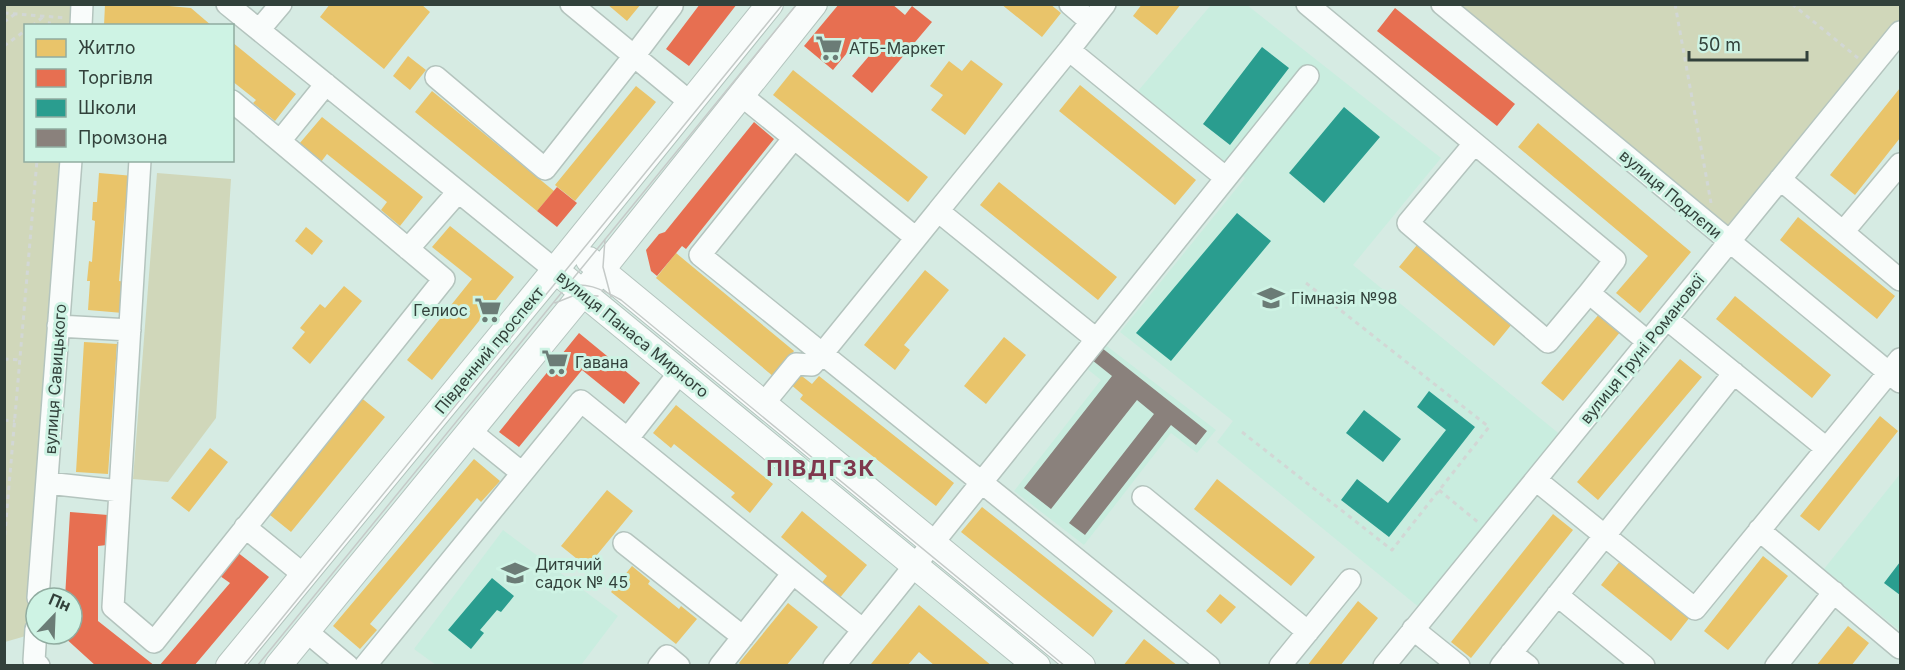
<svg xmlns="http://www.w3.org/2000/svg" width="1905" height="670" font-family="Inter,sans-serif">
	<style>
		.built { fill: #c9eddf }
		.green { fill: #d0d7ba }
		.homes { fill: #e9c46a }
		.shops { fill: #e76f51 }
		.schools { fill: #2a9d8f }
		.industry { fill: #8a817c }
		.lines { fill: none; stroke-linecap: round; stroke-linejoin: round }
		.minor-casing { stroke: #b4c4be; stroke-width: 24 }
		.major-casing { stroke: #b4c4be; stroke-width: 28 }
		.path { stroke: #d2d7d5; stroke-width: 3; stroke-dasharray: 4.5 4.5; stroke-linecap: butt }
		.minor { stroke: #f9fcfb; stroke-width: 21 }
		.major { stroke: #f9fcfb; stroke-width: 26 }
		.tram { stroke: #c5cac8; stroke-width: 1.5 }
		.labels { text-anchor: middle; stroke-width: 6; stroke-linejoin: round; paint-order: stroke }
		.poi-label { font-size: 16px; fill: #32413b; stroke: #cef3e4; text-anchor: start }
		.street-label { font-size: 16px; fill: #32413b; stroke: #cef3e4 }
		.district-label { font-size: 22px; font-weight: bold; letter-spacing: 1.5px; fill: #7e384d; stroke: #cef3e4 }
	</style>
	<rect width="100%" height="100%" fill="#d6ebe3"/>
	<path class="built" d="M1211,5H1247L1441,158L1353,265L1568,441L1426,613L1217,442L1233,421L1120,332L1245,178L1138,91Z
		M1099,340L1216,430L1197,453L1171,433L1084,545L1014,491L1101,380L1081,364Z
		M1900,474V631L1824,569Z
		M503,530L618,616L581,665H436L414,649Z"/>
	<path class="green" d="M5,5H82L81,25L26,26V160L71,161L36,598V633L5,642Z
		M1442,5H1900V32L1729,242Z
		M157,173L231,179L216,418L168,482L133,479Z"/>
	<path class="homes" d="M105,4H147L191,8L212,26H104Z
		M330,4H421L430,12L384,69L320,17Z
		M607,4H641L627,21Z
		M1001,4H1050L1061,13L1042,37Z
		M1142,4H1181L1157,35L1133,16Z
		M232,42L296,94L275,121L253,103L256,100L232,81Z
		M408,56L426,70L410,90L393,76Z
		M971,60L1003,84L965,135L931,110L943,95L930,86L949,61L962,71Z
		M793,70L928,177L908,202L773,95Z
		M1080,85L1196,180L1175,205L1059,111Z
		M636,86L656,102L575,201L555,185Z
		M1900,88V138L1855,195L1830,175Z
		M432,91L554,191L537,211L415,112Z
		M322,117L423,197L400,226L381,210L387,202L327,154L321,162L299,144Z
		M1538,123L1691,252L1640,313L1616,293L1648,256L1518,147Z
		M99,173L134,176L131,209L125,208L119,281L125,282L123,313L88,310L90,281H87L89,261L92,262L95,221L92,220L93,202H97Z
		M999,182L1117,277L1098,300L980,205Z
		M1798,217L1895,296L1877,319L1780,240Z
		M450,226L514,277L432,380L407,360L472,279L432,247Z
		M306,227L323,241L312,255L295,241Z
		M1417,245L1512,324L1494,346L1399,267Z
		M676,253L794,351L774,377L656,278Z
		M925,270L949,290L904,345L910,350L895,370L864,345Z
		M344,286L362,301L310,364L292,348L305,332L300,328L320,304L325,308Z
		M1735,296L1831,375L1812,398L1716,319Z
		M1600,313L1621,331L1563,401L1541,383Z
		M1004,337L1026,355L986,404L964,386Z
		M84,342L117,344L108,474L76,472Z
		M1680,359L1702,377L1598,500L1577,482Z
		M798,373L812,384L819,376L954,483L936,506L800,399L803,395L789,383Z
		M359,396L385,417L291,532L265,511Z
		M676,405L773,484L750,513L731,497L735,493L674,444L671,448L653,433Z
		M1880,416L1898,431L1819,531L1800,516Z
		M210,448L228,462L189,512L171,498Z
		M474,459L500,481L481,502L477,498L370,624L377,630L360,649L333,626Z
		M1217,479L1315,557L1291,586L1194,509Z
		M607,490L633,511L587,567L561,546Z
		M982,507L1113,611L1093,637L961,532Z
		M802,511L867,565L838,600L820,585L827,576L781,537Z
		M1553,514L1573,530L1471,658L1451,642Z
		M1763,556L1788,576L1728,650L1704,631Z
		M1620,561L1690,617L1671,641L1601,585Z
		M632,566L650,581L648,584L679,609L681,606L697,619L676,644L611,592Z
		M1220,594L1236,607L1221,624L1206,611Z
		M1358,601L1378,618L1340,666H1307Z
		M788,603L818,627L786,666H742L739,663Z
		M919,605L968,646L992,666H935L919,652L907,666H873L871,664Z
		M1848,626L1869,643L1851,666H1816Z
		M1144,639L1178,666H1123Z"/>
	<path class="shops" d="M700,4H737L689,66L666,49Z
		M839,4H892L905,15L912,6L932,22L872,93L852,76L875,49L860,37L833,70L804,46Z
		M1395,8L1515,104L1497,126L1377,31Z
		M754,122L774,139L686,249L682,246L657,276L651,271L646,250L659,234L665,232Z
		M557,187L577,203L557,227L537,211Z
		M579,333L640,383L624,404L582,370L519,447L499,432Z
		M70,512L108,515L107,545L98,546V621L155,666H96L63,636V634H72V598H65Z
		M237,552L269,577L194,666H159L230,583L220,576Z"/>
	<path class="schools" d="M1262,47L1289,68L1230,145L1203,124Z
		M1344,107L1380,137L1324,203L1289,173Z
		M1237,213L1271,241L1171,361L1136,333Z
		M1429,391L1475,427L1389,537L1341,500L1357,479L1388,503L1446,430L1417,407Z
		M1364,410L1401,439L1383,462L1346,433Z
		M1900,562V595L1884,583Z
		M492,578L514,596L501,612L497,610L480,630L484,633L471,649L448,630Z"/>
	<path class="industry" d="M1102,348L1207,431L1196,445L1171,425L1085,535L1069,523L1154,414L1137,400L1051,509L1024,488L1112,376L1092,360Z"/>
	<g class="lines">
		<defs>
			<path id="minor" d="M227,4L555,270
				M571,4L691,103
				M1070,4L1091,22
				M1307,4L1615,260L1589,293L1648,342
				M1442,4L1900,382
				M81,26L82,4
				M259,30L281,4
				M1069,50L1105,4
				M436,77L545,169L634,56L672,6L671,4
				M741,95L794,138L700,255L1209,666
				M794,138L916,238
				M280,141L326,84
				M1474,144L1408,223L1548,342L1589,293
				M140,160L113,607L154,642L444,279L232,101
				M1780,179L1900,280
				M1843,232L1900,164
				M408,249L458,192
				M1667,319L1826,448
				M58,326L130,330
				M1096,339L938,211L1069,50L1226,178
				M764,403L796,364L812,365L822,354L938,211
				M470,431L522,473
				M628,438L680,372
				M1536,480L1695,609L1900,359
				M47,483L120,491
				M1143,497L1308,632
				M245,527L304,575
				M1759,530L1900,648
				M624,543L743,637
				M1557,595L1644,666
				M38,598L71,160
				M36,629L34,661L39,666
				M1413,629L1459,666
				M306,631L348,666
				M1511,653L1528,666
				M365,666L581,401L863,630
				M659,666L667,656L679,666
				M720,666L793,573
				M834,666L1308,76
				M1280,666L1350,580
				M1384,666L1900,32
				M1501,666L1734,373
				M1776,666L1834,592"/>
			<path id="major" d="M589,260L1082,666
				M555,270L1037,666
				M229,666L555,270L770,4
				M278,666L583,293L814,4"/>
		</defs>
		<use href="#minor" class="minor-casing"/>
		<use href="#major" class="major-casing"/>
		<path class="path" d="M1675,4L1711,203
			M1792,4L1858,58
			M4,13L66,18
			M4,22L15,14
			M32,26L44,16
			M49,26L50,17
			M4,46L26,30
			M4,359L20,360
			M4,420L15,421
			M1242,432L1392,550L1489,427L1306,283
			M1439,490L1479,523
			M4,544L37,160
			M4,663L5,666"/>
		<use href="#minor" class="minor"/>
		<use href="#major" class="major"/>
		<path class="tram" d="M605,239L603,267L611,297
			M562,288C584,280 602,289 621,300L1065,666
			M555,303L575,295L598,296
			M243,666L783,4
			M257,666L797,4"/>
	</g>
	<defs>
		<symbol id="supermarket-bare" viewBox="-9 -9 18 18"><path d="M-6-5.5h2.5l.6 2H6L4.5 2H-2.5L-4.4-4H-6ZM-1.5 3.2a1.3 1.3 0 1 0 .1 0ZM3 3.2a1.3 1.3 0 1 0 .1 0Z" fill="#6b7c76" stroke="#cef3e4" stroke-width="2.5" paint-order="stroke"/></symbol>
		<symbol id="school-bare" viewBox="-9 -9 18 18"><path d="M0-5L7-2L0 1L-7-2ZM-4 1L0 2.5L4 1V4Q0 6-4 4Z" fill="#6b7c76" stroke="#cef3e4" stroke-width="2.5" paint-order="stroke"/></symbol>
	</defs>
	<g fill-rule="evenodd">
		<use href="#supermarket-bare" x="810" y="29" width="38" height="38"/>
		<use href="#school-bare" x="1252" y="279" width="38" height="38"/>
		<use href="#supermarket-bare" x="469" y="291" width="38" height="38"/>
		<use href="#supermarket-bare" x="536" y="343" width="38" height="38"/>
		<use href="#school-bare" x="496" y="554" width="38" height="38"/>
	</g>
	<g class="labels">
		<g class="poi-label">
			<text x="849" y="54">АТБ-Маркет</text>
			<text x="1291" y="304">Гімназія №98</text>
			<text x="468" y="316" text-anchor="end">Гелиос</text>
			<text x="575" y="368">Гавана</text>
			<text x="535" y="570">Дитячий<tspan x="535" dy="18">садок № 45</tspan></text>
		</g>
		<g class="street-label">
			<text transform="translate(1671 194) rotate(40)" y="6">вулиця Подлєпи</text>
			<text transform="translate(633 334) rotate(39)" y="6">вулиця Панаса Мирного</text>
			<text transform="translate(1642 349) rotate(-51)" y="6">вулиця Груні Романової</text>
			<text transform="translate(489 350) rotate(-50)" y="6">Південний проспект</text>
			<text transform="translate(55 379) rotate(-86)" y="6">вулиця Савицького</text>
		</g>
		<g class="district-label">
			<text x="821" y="476">ПІВДГЗК</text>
		</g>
	</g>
	<rect width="1905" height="670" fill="none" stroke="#32413b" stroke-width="12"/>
	<rect x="24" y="24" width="210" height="138" fill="#cef3e4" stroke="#90aca0" stroke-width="1.5"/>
	<rect x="36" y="39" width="30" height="18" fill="#e9c46a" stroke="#90aca0" stroke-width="1.5"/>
	<text x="78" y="54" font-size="18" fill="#32413b">Житло</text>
	<rect x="36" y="69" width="30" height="18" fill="#e76f51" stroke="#90aca0" stroke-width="1.5"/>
	<text x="78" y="84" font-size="18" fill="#32413b">Торгівля</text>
	<rect x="36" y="99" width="30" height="18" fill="#2a9d8f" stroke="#90aca0" stroke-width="1.5"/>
	<text x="78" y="114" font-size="18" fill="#32413b">Школи</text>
	<rect x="36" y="129" width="30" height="18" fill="#8a817c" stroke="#90aca0" stroke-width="1.5"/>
	<text x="78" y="144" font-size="18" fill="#32413b">Промзона</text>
	<g transform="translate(54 616) rotate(23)"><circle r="28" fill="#cef3e4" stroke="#90aca0" stroke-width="1.5"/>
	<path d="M0-4.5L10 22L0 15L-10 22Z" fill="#6b7c76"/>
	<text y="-9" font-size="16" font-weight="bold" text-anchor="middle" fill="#32413b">Пн</text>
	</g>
	<path d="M1689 51v9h118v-9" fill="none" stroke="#32413b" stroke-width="3"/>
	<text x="1698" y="51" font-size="18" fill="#32413b" stroke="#cef3e4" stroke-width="4.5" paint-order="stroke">50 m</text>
</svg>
